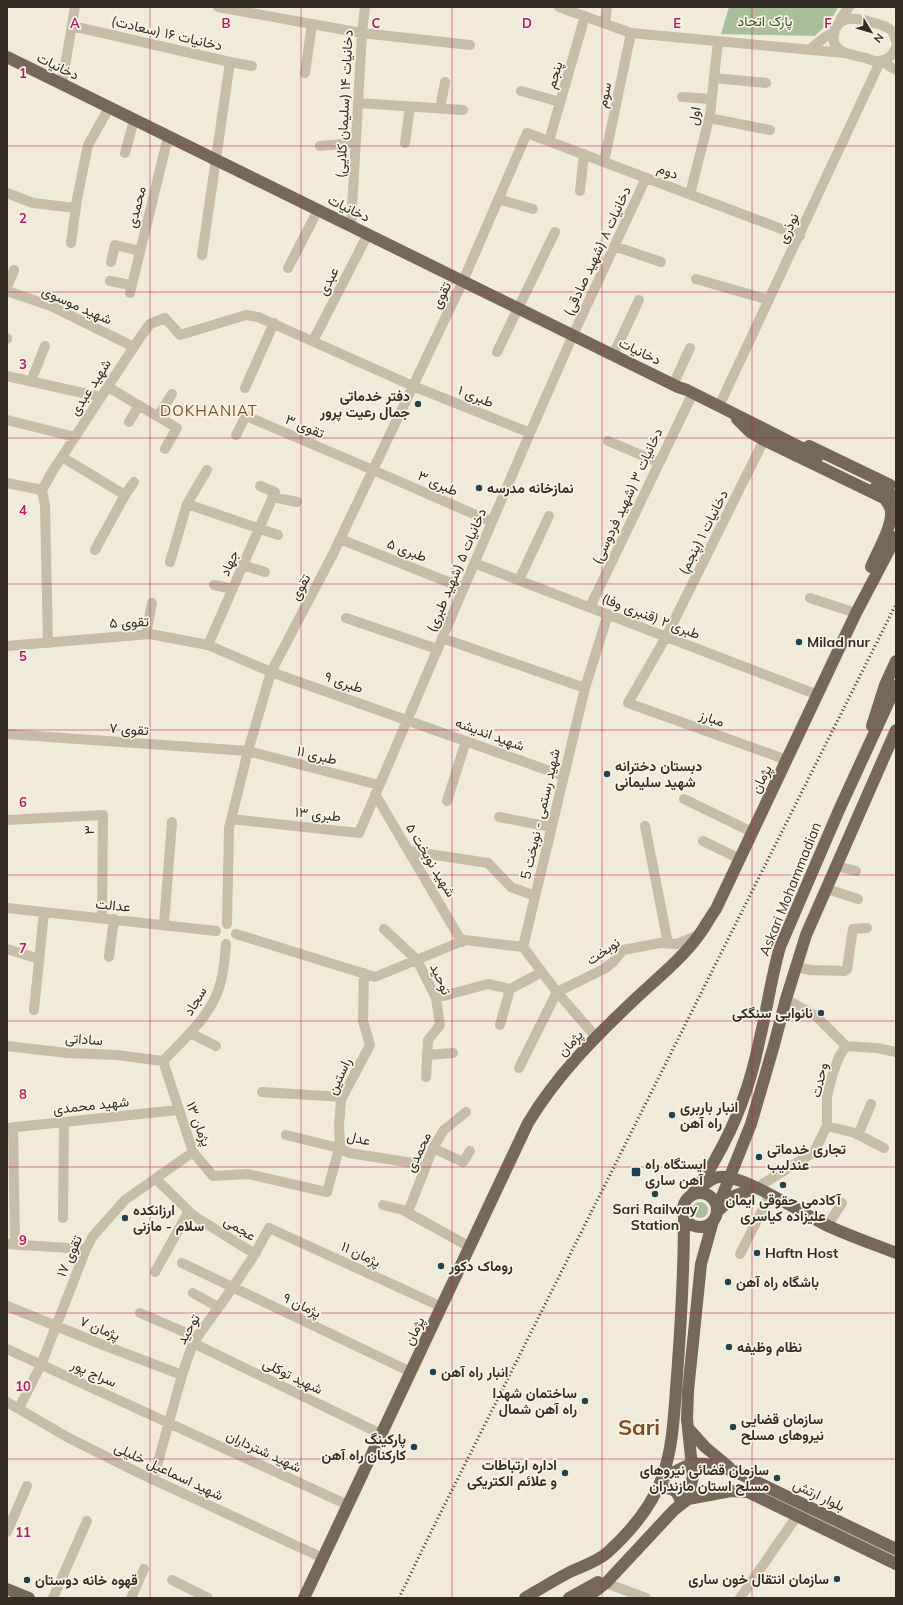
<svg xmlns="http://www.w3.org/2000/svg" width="903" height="1605" font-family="Mulish,Vazirmatn,sans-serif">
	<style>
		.green { fill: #aabe9a }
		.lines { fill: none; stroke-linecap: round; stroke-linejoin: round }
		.minor { stroke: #c7bca5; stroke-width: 10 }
		.major { stroke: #756858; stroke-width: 12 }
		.rail { stroke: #332d26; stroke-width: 3; stroke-dasharray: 1 3; stroke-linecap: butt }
		.grid { fill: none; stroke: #c2185b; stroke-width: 1; stroke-opacity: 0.55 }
		.poi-dot { fill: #1e4453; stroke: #f8f3e5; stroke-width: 1.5 }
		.labels { text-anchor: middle; stroke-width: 3.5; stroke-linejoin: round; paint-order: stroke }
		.park-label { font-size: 14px; fill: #3b512b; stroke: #f8f3e5 }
		.street-label { font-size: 14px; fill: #332d26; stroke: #f8f3e5 }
		.poi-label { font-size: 14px; font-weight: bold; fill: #332d26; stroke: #f8f3e5; text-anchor: start }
		.neighbourhood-label { font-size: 15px; letter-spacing: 1px; fill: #7f4c23; stroke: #f8f3e5 }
		.town-label { font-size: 22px; font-weight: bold; fill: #7f4c23; stroke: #f8f3e5 }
		.grid-label { font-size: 13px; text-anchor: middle; font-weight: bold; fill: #c2185b; stroke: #f8f3e5; stroke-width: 3.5; stroke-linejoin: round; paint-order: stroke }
	</style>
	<rect width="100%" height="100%" fill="#f0ead9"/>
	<path class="green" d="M729,7H838C833,19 824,27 815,36L721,34Z
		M692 1210a8 8 0 1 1 16 0a8 8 0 1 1-16 0Z
		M753,1484L896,1553V1560L750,1490Z"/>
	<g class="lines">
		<path class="minor" d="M218,7L362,33L470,45
			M559,7L631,33L844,53
			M605,23L607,7
			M839,23L841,18L849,7
			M72,26L230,62L202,255
			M896,41C895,38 894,33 891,30C885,25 878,24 871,22C857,18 837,14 834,34C830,53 852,55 866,58C870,60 876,62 881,61C888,60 893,54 896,48
			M810,49L825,37L834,32
			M883,60L889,66L896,70
			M230,62L252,66
			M305,73L312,24
			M714,78L766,83
			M62,84L75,7
			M521,91L560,102
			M682,97L711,99
			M358,103L463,110
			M440,109L445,82
			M709,118L770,130
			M549,141L585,16
			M405,143L410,107
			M320,146L355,143
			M125,153L134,120
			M604,162L631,33
			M580,191L584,154
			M7,193L33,203L76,208
			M690,194L710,115L718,41
			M498,199L533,209
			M351,226L362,33L365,7
			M71,243L77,199L88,145L109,108
			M614,246L661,262
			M111,262L115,245L140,251
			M288,268L318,210
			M696,279L769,300
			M110,281L131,285
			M7,287L14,270
			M7,291L51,306L134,347
			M130,293L168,137
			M7,339V338
			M313,341L368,234
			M497,352L555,232
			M613,355L639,300
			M7,376L101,397
			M31,381L45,346
			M673,385L690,348
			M108,387L177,428L165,449
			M245,388L274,323
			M719,406L880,62
			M158,416L172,394
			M7,420L75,437
			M129,422L139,405
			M236,435L246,416L373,470L492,522
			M764,440L666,637L628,703L787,760
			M608,441L658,462
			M62,457L125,495
			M7,483L42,490
			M273,497L297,502
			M187,504L278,535
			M340,539L463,588
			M95,550L125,495L134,482
			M170,562L187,504L207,470
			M474,563L818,695
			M243,565L265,572
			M519,580L549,516
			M214,585L233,589
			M810,598L856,613
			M590,607L691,397
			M346,618L437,649
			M146,634L152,603
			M442,638L585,688
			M48,643L45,506L42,490L52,472L139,339L150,324L165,318L180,335L246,315L258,317L413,386L530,433
			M208,645L275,492L260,486
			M7,646L150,634L208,645L271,672L564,776
			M7,734L248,751L379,785
			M375,794L462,942
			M684,799L752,832
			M447,801L466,741
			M499,817L551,827
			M231,819L359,833L530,433L573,335L646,178
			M7,820L103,815L102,918
			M645,826L668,943
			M703,841L740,859
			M409,851L488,863L511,887L535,896
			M836,866L856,871
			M827,889L858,899
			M7,908L216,931
			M164,924L172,822
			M227,924L229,828L248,751L271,672L332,556L463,281L527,133L800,236
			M384,929L417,960L436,998L440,1025L428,1040L426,1077
			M236,934L375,977L465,940L523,947L557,992L596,1037
			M523,947L585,688L608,614
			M7,949L39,959
			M109,957L114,919
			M795,967L811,970L845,971L847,969L853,929L867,928
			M436,998L488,984L510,989L542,972
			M34,1010L44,912
			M500,1025L510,989
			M190,1033L216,1046
			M7,1046L67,1053L117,1055L163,1061L193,1152L213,1176L248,1174L327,1192L340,1145L339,1125L341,1100L370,1045L363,1021L364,973
			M846,1046L877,1048L896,1052
			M427,1055L453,1053
			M163,1061C185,1038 214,1013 221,981C224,969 225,956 226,944
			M519,1068L557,992L604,969L613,962L623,950L660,943L677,944L699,935
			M262,1092L343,1097
			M827,1126L855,1133L884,1148
			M13,1127L15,1243
			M7,1128L178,1110
			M286,1135L339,1148L349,1153L413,1163L424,1169
			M858,1135L871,1104
			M433,1148L463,1162L470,1151
			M156,1179L194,1216L255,1254
			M756,1188L814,1152L827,1126V1096L833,1073L839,1057L846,1046L816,1016L786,999
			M383,1205L403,1210L470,1247
			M408,1212L433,1148L444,1130L466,1112
			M63,1218L64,1122
			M827,1226L842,1203
			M7,1244L86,1249
			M740,1254L770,1195
			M182,1263L411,1372
			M155,1272L189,1211
			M193,1293L218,1307
			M7,1306L98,1343L182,1375
			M140,1313L196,1337
			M193,1343L381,1434
			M7,1349L348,1505
			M7,1402L67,1437L139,1473L323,1558
			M19,1408L41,1365L86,1249L93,1236L125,1200L193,1152
			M153,1480L182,1375L193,1343L233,1287L255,1254L269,1228L442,1307
			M7,1532L27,1486
			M172,1580L208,1598
			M606,1583L646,1598
			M53,1598L87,1521
			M131,1598L144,1569
			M740,1598L797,1516"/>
		<path class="major" d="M7,57L678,387L687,390L806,450L817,458
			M737,419L750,432L764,440L884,498C887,502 891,506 891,512C892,528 877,552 871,567
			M809,446L890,485
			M876,487L896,497
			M872,726L885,685L896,661
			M699,1189C705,1184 712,1177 720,1177C742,1174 805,1215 828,1226C850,1236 873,1244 896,1253
			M683 1210a17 17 0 1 1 34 0a17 17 0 1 1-34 0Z
			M691,1196C699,1184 709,1172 716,1158C736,1123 751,1082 759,1042C767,1010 771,978 780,947L839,810L896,686
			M717,1209L751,1124L774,1045L786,999L806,935L896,730
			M720,1209L734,1196L756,1188
			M688,1428L705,1447L729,1467
			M662,1478L692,1463L706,1464L734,1471L896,1549
			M656,1492C668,1484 679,1489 681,1504
			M688,1499L731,1491L748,1492L896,1564
			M7,1589L29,1598
			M304,1598L528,1123C557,1075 593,1039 633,1001C655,980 681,960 699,935C705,927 710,917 716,909L856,613L896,537
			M525,1598C540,1589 556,1579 572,1571C583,1566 598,1561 607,1553C629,1533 652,1506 662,1478C674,1445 674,1410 677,1376C681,1323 684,1270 684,1216
			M569,1598L598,1582
			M586,1598L606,1583L674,1510L688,1499L693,1476L687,1419L688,1391L701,1264L713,1221"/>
		<path class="rail" d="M399,1598L431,1532L896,604"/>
	</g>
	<path class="grid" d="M150,7V1598M301,7V1598M452,7V1598M602,7V1598M752,7V1598M7,146H896M7,292H896M7,438H896M7,584H896M7,730H896M7,875H896M7,1021H896M7,1167H896M7,1313H896M7,1459H896"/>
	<g class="poi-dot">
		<circle cx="418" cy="404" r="4"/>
		<circle cx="479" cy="488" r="4"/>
		<circle cx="799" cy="642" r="4"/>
		<circle cx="607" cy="774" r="4"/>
		<circle cx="821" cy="1013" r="4"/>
		<circle cx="672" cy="1115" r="4"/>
		<circle cx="759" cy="1157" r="4"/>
		<rect x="631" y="1167" width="10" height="10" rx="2"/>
		<circle cx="783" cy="1185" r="4"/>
		<circle cx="655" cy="1194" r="4"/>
		<circle cx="125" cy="1218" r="4"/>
		<circle cx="757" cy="1253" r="4"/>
		<circle cx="441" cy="1266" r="4"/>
		<circle cx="728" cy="1282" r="4"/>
		<circle cx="729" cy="1347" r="4"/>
		<circle cx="433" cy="1372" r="4"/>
		<circle cx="585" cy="1401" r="4"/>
		<circle cx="733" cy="1427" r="4"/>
		<circle cx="414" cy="1447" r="4"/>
		<circle cx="565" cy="1473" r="4"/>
		<circle cx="777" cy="1478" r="4"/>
		<circle cx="837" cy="1579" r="4"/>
		<circle cx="27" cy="1580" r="4"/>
	</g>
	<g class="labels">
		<g class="park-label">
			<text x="765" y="26">پارک اتحاد</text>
		</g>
		<g class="street-label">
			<text transform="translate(167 33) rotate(13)" y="5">دخانیات ۱۶ (سعادت)</text>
			<text transform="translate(58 66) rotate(26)" y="5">دخانیات</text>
			<text transform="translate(554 75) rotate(-74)" y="5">پنجم</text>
			<text transform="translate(604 95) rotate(-78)" y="5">سوم</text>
			<text transform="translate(344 104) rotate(-87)" y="5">دخانیات ۱۴ (سلیمان کلایی)</text>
			<text transform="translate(694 116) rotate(-79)" y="5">اول</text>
			<text transform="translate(668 171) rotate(21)" y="5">دوم</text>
			<text transform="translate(136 207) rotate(-76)" y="5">محمدی</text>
			<text transform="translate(349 208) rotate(26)" y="5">دخانیات</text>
			<text transform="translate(788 228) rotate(-65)" y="5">نوذری</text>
			<text transform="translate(597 251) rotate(-65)" y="5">دخانیات ۸ (شهید صادقی)</text>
			<text transform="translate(328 281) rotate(-63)" y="5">عبدی</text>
			<text transform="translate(441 295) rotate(-64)" y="5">تقوی</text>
			<text transform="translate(77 305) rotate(24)" y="5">شهید موسوی</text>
			<text transform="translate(640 351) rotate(26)" y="5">دخانیات</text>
			<text transform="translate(90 387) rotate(-57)" y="5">شهید عبدی</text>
			<text transform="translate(476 396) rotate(22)" y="5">طبری ۱</text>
			<text transform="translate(305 426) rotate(23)" y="5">تقوی ۳</text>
			<text transform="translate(438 483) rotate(24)" y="5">طبری ۳</text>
			<text transform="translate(627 496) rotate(-65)" y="5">دخانیات ۳ (شهید فردوسی)</text>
			<text transform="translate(703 532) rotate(-63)" y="5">دخانیات ۱ (پنجم)</text>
			<text transform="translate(407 550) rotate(21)" y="5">طبری ۵</text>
			<text transform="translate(229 563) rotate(-66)" y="5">جهاد</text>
			<text transform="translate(456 570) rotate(-67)" y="5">دخانیات ۵ (شهید طبری)</text>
			<text transform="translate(300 587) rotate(-62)" y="5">تقوی</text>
			<text transform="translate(651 616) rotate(21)" y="5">طبری ۲ (قنبری وفا)</text>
			<text transform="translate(129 622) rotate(-3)" y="5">تقوی ۵</text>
			<text transform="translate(344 682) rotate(19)" y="5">طبری ۹</text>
			<text transform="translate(712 718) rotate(19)" y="5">مبارز</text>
			<text transform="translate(129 729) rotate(4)" y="5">تقوی ۷</text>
			<text transform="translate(490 734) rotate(20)" y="5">شهید اندیشه</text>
			<text transform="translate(317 755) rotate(14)" y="5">طبری ۱۱</text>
			<text transform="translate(761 779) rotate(-64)" y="5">پژمان</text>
			<text transform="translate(318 814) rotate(6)" y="5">طبری ۱۳</text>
			<text transform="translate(540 814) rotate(-77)" y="5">شهید رستمی - نوبخت 5</text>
			<text transform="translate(89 830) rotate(-89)" y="5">۳</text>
			<text transform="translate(431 860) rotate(59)" y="5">شهید نوبخت ۵</text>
			<text transform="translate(790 889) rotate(-68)" y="5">Askari Mohammadian</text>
			<text transform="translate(113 905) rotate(6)" y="5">عدالت</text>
			<text transform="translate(603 951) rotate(-34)" y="5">نوبخت</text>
			<text transform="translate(441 979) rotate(66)" y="5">توحید</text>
			<text transform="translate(195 1001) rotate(-59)" y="5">سجاد</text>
			<text transform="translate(84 1039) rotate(4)" y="5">ساداتی</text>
			<text transform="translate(570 1043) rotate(-47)" y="5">پژمان</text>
			<text transform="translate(339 1076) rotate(-65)" y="5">راستین</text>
			<text transform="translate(819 1080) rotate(-77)" y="5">وحدت</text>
			<text transform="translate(91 1105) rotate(-6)" y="5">شهید محمدی</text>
			<text transform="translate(199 1124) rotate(69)" y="5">پژمان ۱۳</text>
			<text transform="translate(359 1138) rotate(14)" y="5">عدل</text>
			<text transform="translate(418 1152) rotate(-65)" y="5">محمدی</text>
			<text transform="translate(240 1228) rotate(32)" y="5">عجمی</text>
			<text transform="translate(361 1254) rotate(25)" y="5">پژمان ۱۱</text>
			<text transform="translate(69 1256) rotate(-66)" y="5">تقوی ۱۷</text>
			<text transform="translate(302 1305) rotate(25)" y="5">پژمان ۹</text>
			<text transform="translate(100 1328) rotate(22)" y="5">پژمان ۷</text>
			<text transform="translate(188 1329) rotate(-60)" y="5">توحید</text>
			<text transform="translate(414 1331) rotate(-65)" y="5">پژمان</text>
			<text transform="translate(94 1373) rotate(24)" y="5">سراج پور</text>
			<text transform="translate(293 1376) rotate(26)" y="5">شهید توکلی</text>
			<text transform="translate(264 1451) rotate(25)" y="5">شهید شترداران</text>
			<text transform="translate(169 1471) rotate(25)" y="5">شهید اسماعیل خلیلی</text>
			<text transform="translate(819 1495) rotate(26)" y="5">بلوار ارتش</text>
		</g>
		<g class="poi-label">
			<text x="410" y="401" text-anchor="end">دفتر خدماتی<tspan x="410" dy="16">جمال رعیت پرور</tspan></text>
			<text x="487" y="493">نمازخانه مدرسه</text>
			<text x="807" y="647">Milad nur</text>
			<text x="615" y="771">دبستان دخترانه<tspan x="615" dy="16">شهید سلیمانی</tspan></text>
			<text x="813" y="1018" text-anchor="end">نانوایی سنگکی</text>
			<text x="680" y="1112">انبار باربری<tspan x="680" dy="16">راه آهن</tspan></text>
			<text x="767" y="1154">تجاری خدماتی<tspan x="767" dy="16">عندلیب</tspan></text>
			<text x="645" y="1169">ایستگاه راه<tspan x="645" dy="16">آهن ساری</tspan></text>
			<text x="783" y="1205" text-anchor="middle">آکادمی حقوقی ایمان<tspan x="783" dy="16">علیزاده کیاسری</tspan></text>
			<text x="655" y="1214" text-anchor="middle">Sari Railway<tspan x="655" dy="16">Station</tspan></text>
			<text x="133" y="1215">ارزانکده<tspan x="133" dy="16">سلام - مازنی</tspan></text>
			<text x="765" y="1258">Haftn Host</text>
			<text x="449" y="1271">روماک دکور</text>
			<text x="736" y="1287">باشگاه راه آهن</text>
			<text x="737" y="1352">نظام وظیفه</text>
			<text x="441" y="1377">انبار راه آهن</text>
			<text x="577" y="1398" text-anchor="end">ساختمان شهدا<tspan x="577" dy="16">راه آهن شمال</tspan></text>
			<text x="741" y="1424">سازمان قضایی<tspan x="741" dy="16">نیروهای مسلح</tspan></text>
			<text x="406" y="1444" text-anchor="end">پارکینگ<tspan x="406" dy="16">کارکنان راه آهن</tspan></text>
			<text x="557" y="1470" text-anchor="end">اداره ارتباطات<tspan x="557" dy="16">و علائم الکتریکی</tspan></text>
			<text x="769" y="1475" text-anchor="end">سازمان قضائی نیروهای<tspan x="769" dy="16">مسلح استان مازندران</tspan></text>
			<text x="829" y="1584" text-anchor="end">سازمان انتقال خون ساری</text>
			<text x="35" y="1585">قهوه خانه دوستان</text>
		</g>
		<g class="neighbourhood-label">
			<text x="209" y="416">DOKHANIAT</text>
		</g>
		<g class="town-label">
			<text x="639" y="1435">Sari</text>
		</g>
	</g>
	<g class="grid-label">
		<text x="75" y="28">A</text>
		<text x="226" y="28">B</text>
		<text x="376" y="28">C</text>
		<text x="527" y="28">D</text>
		<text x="677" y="28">E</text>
		<text x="828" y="28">F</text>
		<text x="23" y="78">1</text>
		<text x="23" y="223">2</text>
		<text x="23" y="369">3</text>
		<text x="23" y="515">4</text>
		<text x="23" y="661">5</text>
		<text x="23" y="807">6</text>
		<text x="23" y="953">7</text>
		<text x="23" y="1099">8</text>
		<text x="23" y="1245">9</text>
		<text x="23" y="1391">10</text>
		<text x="23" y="1537">11</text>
	</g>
	<rect width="903" height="1605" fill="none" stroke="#332d26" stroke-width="16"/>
	<g transform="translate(871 32) rotate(128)" stroke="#f8f3e5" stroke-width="3" paint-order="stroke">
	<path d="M0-3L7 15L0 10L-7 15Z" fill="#332d26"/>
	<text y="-6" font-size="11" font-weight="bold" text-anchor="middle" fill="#332d26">N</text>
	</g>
</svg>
